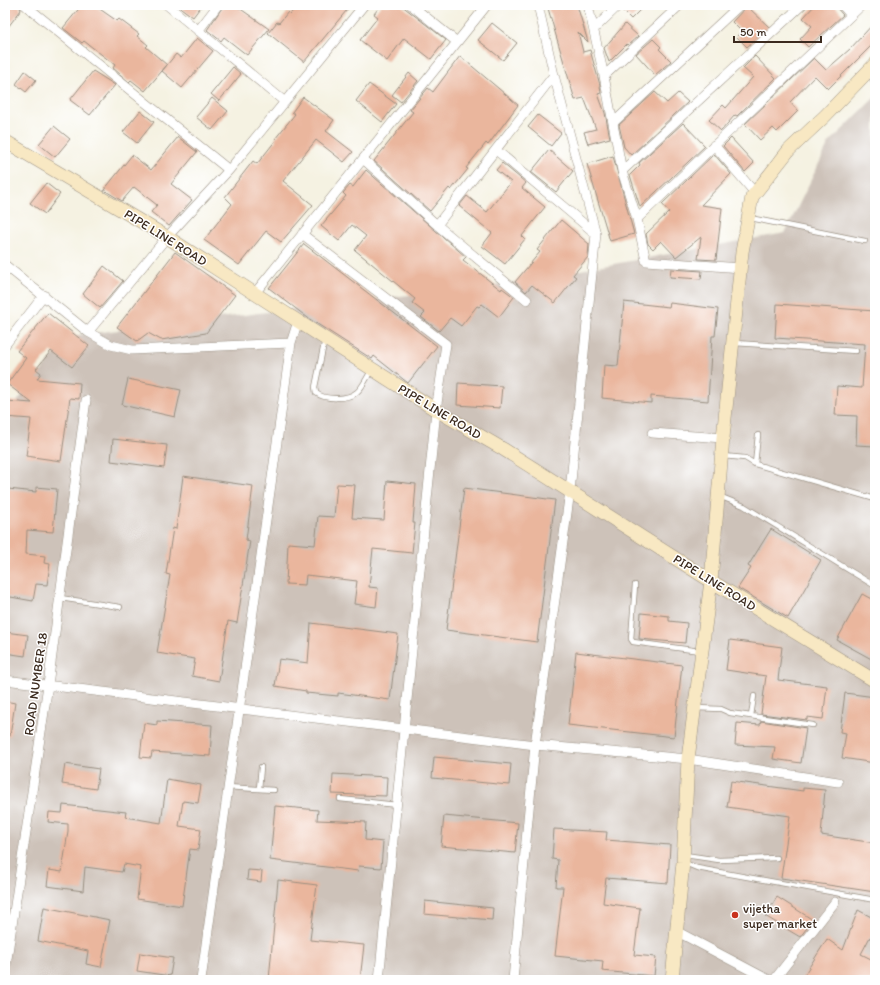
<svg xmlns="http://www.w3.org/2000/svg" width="880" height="985" font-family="Itim,sans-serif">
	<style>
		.industrial { fill: #cdc2b9 }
		.building { fill: #eab69d }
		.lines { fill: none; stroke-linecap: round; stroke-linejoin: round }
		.lane-casing { stroke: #988e80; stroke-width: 6 }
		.street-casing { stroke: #988e80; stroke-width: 10 }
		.secondary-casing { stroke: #988e80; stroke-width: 14 }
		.lane { stroke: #fff; stroke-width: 4.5 }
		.street { stroke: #fff; stroke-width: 9 }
		.secondary { stroke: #f8e8c3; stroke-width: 13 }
		.poi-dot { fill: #c8321e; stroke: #fff; stroke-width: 1.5 }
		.labels { text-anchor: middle; stroke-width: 3; stroke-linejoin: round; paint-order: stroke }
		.street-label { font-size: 13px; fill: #3b2a1e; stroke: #fff }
		.poi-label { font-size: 13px; fill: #3b2a1e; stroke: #fff; text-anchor: start }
	</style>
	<rect width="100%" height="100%" fill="#fff"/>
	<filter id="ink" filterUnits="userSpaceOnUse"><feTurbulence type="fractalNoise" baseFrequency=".025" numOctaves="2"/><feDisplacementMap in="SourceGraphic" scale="8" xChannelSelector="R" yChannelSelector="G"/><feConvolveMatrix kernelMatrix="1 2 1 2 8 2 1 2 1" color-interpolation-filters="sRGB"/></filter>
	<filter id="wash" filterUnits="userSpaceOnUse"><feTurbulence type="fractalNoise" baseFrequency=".012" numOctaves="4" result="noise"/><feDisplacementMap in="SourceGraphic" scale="16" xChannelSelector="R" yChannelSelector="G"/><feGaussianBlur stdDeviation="0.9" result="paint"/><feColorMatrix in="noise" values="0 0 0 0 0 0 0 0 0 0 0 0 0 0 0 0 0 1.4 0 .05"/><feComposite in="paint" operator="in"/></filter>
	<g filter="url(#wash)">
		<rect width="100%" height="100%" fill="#f5f2e2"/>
		<path class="industrial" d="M875,97V980H5V417L69,336L509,283L785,233L829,143Z"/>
		<g id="blocks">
			<path class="building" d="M5,5H19L21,10L5,31Z
				M82,5H94L117,21L119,19L139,34L137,36L148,45L146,47L167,65L145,91L131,80L129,82L113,68L115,65L84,41L82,43L63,28Z
				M177,5H202L193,17Z
				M224,5H235L269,29L247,55L224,37L221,41L207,30Z
				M298,5H351L304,62L268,33L277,22L279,23L288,12L290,14Z
				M381,5H401L446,40L431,59L404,38L387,61L360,40L378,17L374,14Z
				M547,5H577L588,42L578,32L583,52L590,50L600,85L601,93L598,94L605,113L610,138L588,144L584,132L596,129L584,98L575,100Z
				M625,5H645L631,19L622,10Z
				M815,5H834L843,15L808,47L800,39L812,26L803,18Z
				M747,6L769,27L747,47L737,37L742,32L732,22Z
				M875,22V42L828,89L815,76L790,102L798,111L777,132L773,128L760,140L745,124L814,58L826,70L850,49Z
				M492,23L517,43L503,60L478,40Z
				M625,24L638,36L628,45L627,44L609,62L604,48Z
				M197,38L213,51L182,88L162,71L176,54L181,58Z
				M653,39L661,47L659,49L671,61L655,75L636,54Z
				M460,56L518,105L488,145L486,143L466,168L468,169L451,190L449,188L430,211L374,161L413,112L410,110L428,88L433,92Z
				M755,56L776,78L737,116L735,115L721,131L709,120L723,105L726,108L753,77L743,68Z
				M233,67L241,74L219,101L211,94Z
				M25,71L36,80L26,92L16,84Z
				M93,71L115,85L90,115L70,100Z
				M409,73L418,81L401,102L392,95Z
				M369,84L396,104L382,122L356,101Z
				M655,92L667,103L678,93L688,102L631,155L624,147L619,125Z
				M303,97L334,120L326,131L353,152L344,162L316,140L283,181L313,205L281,242L266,231L239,265L204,240L232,204L225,197L253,161L257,164L276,140L275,139L295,114L292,112Z
				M212,98L228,111L212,130L196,117Z
				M140,111L154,122L137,143L123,132Z
				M538,115L561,133L551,146L528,127Z
				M683,123L705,146L640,207L630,175L640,165L639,163Z
				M54,126L70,139L55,157L39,144Z
				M178,137L197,152L171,184L192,200L169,226L151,212L157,205L134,187L122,201L104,190L132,155L151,170Z
				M731,138L754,163L745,172L723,146Z
				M549,150L573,171L556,192L531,172Z
				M714,154L731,174L701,205L722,208L716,260L698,259L701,237L676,257L661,241L653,249L648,244L646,234L669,212L662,204Z
				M613,156L634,234L610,241L587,164Z
				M502,163L526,183L522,188L545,207L522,236L525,239L505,264L482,246L492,233L459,206L467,196L487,212L511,182L496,170Z
				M366,170L466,257L463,260L501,290L502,288L514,297L499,317L482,304L479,307L477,306L461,326L450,318L439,331L421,317L425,313L412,303L415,299L355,250L366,236L352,225L339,241L321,226L346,196L343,193L350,185L353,187Z
				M46,183L60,194L45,214L30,203Z
				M561,220L589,244L588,257L573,275L576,277L555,303L532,285L526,292L515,282L540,252L537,250Z
				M304,244L437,346L408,383L374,356L372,359L308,318L269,288Z
				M175,252L235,295L206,333L161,340L148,333L137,341L117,327Z
				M104,266L123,281L100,308L83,294Z
				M671,269L702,271L701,279L670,277Z
				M624,302L669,307L670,303L718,309L715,336H712L708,401L651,396V403L602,398L604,365L618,366Z
				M777,304L875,311V446L856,445L857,416L835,415L837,386L862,388L865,344L775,338Z
				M48,313L89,346L72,367L51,351L36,369L41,373L37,379L80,383L79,399L70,398L61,461L26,456L31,419L5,417L6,401L32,403L7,384L26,358L17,351Z
				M128,379L181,390L175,417L122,405Z
				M458,383L502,386L500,408L457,405Z
				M113,439L167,445L164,468L111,461Z
				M183,476L253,486L246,540L250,541L237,623L228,621L219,681L192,676L195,659L157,653L170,575L166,574L173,528L176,529Z
				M387,481L416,484L413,523H415L412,553L373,549L369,587L378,588L376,607L354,604L357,581L306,575L305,585L286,584L288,543L315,545L318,516L334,517L337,484L355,485L352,518L384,520Z
				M36,487L57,489L53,532L27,530L26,554L45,556L44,563L50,564L47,585L36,584L33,601L5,596V513L8,489L36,492Z
				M464,488L555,500L537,642L446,630Z
				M771,529L821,560L788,618L738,588L751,568L748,566Z
				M862,594L875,601V661L837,640Z
				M641,613L669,616V621L687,623L685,643L639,639Z
				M311,623L398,634L390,700L338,693V696L306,693V691L275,686L279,659L308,663Z
				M5,632L28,635L25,656L5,653Z
				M730,640L782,647L778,680L827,686L823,719L807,717V720L761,714L766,676L726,670Z
				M576,652L682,665L674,737L568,725Z
				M845,693L875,697V763L842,758L846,733L840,732Z
				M5,701L15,703L10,736L5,735Z
				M157,721L212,725L210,756L152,752L151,758L140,757L144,723L157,725Z
				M761,721L806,728L801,763L773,759L775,747L735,745L737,723L760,725Z
				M434,757L511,764L509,785L432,778Z
				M65,764L99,769L96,789L62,784Z
				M333,774L387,777L386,796L332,794Z
				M167,779L201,785L198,803L183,801L179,826L201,829L198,850L190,849L182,906L137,899L141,867L124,864L122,872L85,867L83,891L47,886L49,870L62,872L68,831V824L48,822L49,812L62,813L63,805L126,812L125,817L161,823Z
				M731,781L803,791V788L825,790L821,835L875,843V892L781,878L790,816L727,807Z
				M275,806L318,810L317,820L366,822L365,840L383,842L381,868L359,866L358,871L270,860Z
				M444,816L518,823L515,853L441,846Z
				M554,829L607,832L606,840L670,845L668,883L606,878L603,903L640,908L634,955L656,957L654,976L602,971L603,961L555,956L563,887H556L558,860L552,859Z
				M248,870L262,871L261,882L247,880Z
				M278,880L317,885L310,940L364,945L360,980H269Z
				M777,897L813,920L800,937L765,916Z
				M425,901L493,908L492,920L424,914Z
				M44,907L110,920L101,967L86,964L88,951L38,941Z
				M858,910L875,919V940L870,937L861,954L875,961V980H801L827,939L843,950Z
				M140,953L173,958L170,976L137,971Z"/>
		</g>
	</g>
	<g filter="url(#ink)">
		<use href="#blocks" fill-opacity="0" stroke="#988e80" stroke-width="1"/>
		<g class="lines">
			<defs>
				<path id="lane" d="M870,73L875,84
					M750,218L865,241
					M325,339L315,387L316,393C325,400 348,400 357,392C363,387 367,377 371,371
					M735,343L856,351
					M723,456L745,458L755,464L875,499
					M755,464L758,435
					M719,496L744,506L875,586
					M635,585L631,639L633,642L700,651
					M60,598L120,607
					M696,708L721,709L730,713L813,725
					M751,716L754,696
					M227,787L274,790
					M259,789L261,767
					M340,799L397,805
					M685,855L719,860L777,858
					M685,863L697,868L875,900"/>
				<path id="street" d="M25,5L229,170
					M167,5L285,102
					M411,5L457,42
					M588,5L604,76L622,171L637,219L646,261L741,268
					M842,5L851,15
					M594,29L619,5
					M198,31L218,5
					M604,76L680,5
					M613,123L740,5
					M714,145L755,193
					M496,150L596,234
					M363,159L437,225L527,300
					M622,171L802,5
					M637,219L862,5
					M437,225L554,75
					M302,234L446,344L436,410L379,980
					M5,265L88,332L111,345L132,350L291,343
					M255,293L487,5
					M88,332L167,237L229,170L364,5
					M5,345L44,295
					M652,433L723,438
					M5,680L535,745L688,759L838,782
					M676,931L769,980
					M5,972L48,685L86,400
					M201,980L291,343L298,321
					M513,980L535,745L570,491L596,234L554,75L538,5
					M774,980L835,902"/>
				<path id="secondary" d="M5,141L167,237L436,410L503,449L711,581L875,681
					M672,980L683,862L688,759L711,581L723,438L742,252L752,197L789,150L825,116L875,64"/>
			</defs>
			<use href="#lane" class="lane-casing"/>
			<use href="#street" class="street-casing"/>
			<use href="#secondary" class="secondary-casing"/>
			<use href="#lane" class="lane"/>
			<use href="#street" class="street"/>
			<use href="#secondary" class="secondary"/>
		</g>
	</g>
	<circle class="poi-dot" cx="735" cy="915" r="4"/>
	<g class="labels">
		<g class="street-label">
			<text transform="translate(166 237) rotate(32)" y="5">PIPE LINE ROAD</text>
			<text transform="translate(440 411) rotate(31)" y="5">PIPE LINE ROAD</text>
			<text transform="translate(715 582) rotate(32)" y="5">PIPE LINE ROAD</text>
			<text transform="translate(35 684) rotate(-82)" y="5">ROAD NUMBER 18</text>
		</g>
		<g class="poi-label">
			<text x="743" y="913">vijetha<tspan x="743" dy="15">super market</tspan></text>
		</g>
	</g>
	<rect width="880" height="985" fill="none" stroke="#fff" stroke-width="20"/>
	<path d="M734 36v6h87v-6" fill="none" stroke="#3b2a1e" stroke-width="2"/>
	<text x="740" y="36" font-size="12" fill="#3b2a1e" stroke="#ffffff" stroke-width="3" paint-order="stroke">50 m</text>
</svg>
